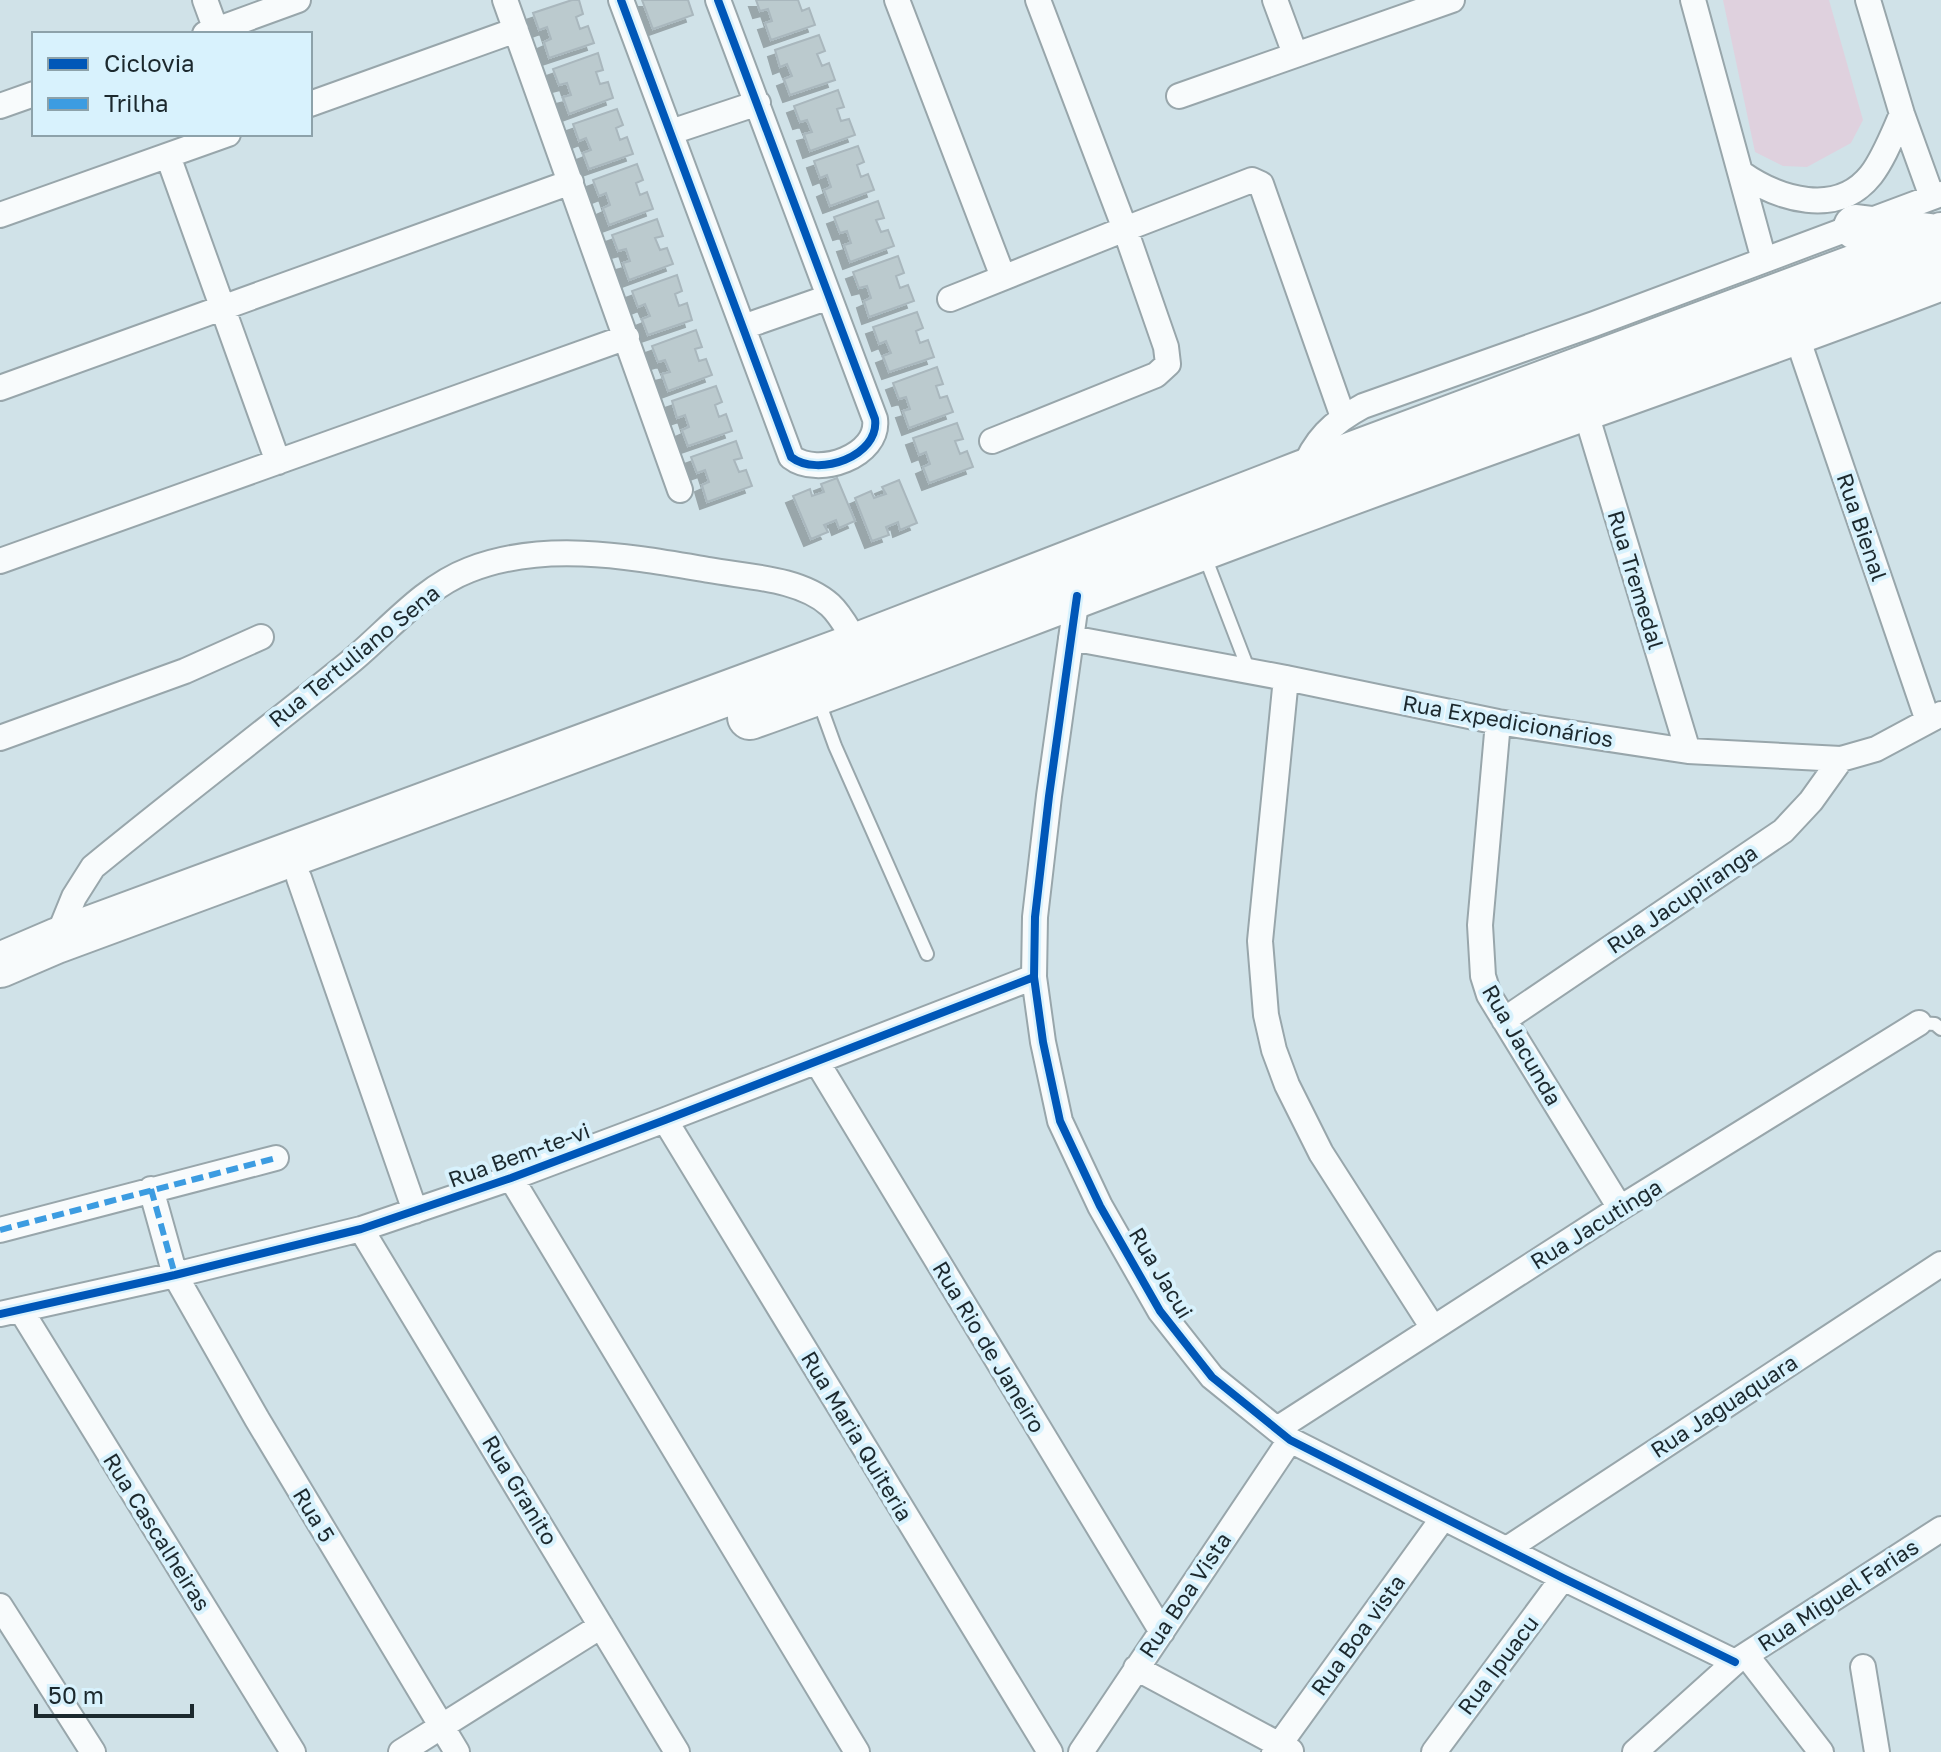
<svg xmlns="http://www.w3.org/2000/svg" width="1941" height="1752" font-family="'Golos Text',sans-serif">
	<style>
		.green { fill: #dfd1de }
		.building { fill: #bbcace; stroke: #a9b7bd; stroke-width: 2; filter: url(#shadow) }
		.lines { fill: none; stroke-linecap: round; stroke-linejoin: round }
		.lane-casing { stroke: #98a6ab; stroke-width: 16 }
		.street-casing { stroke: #98a6ab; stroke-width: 28 }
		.highway-casing { stroke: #98a6ab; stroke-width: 48 }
		.lane { stroke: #f8fbfc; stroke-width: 12 }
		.street { stroke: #f8fbfc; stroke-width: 24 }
		.highway { stroke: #f8fbfc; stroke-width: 44 }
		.quiet { stroke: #3c9ce1; stroke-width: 6; stroke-dasharray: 12 6; stroke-linecap: butt }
		.cycleway-casing { stroke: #d8f2fd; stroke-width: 13 }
		.cycleway { stroke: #0057b8; stroke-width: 8 }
		.labels { text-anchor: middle; stroke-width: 8; stroke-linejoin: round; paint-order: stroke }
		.street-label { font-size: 22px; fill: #1c292e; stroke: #d8f2fd }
	</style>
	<defs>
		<filter id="shadow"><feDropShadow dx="-7" dy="7" stdDeviation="0" flood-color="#0004"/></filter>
	</defs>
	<rect width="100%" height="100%" fill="#d0e2e8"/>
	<path class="green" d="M1723,0H1829L1863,120L1851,143L1807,167L1783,166L1755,152Z"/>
	<path class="building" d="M572,0H579L583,14L576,17L580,29L588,26L594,43L549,58L544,42L551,39L547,27L539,30L533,13Z
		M642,0H688L693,15L653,29Z
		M756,0H798L802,11L809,8L815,25L771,40L765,23L772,21L768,9L760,11Z
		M819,35L825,51L817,54L822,66L829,63L835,80L790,95L784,79L792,76L787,64L780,67L775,50Z
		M598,53L603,70L596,72L600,84L608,82L613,98L569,114L563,97L571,95L567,83L559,85L553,69Z
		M838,90L844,107L837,109L841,121L849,119L855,135L810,151L804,134L812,132L807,120L800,122L794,106Z
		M617,109L623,125L616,128L620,140L627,137L633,154L589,169L583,153L591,150L586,138L579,141L573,124Z
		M858,146L864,162L857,165L861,177L868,174L874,190L830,206L824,190L831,187L827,175L820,178L814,161Z
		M637,164L643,180L636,183L640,195L647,192L653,209L609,225L603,208L610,205L606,193L599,196L593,180Z
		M878,201L884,218L876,220L881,232L888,230L894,246L850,262L844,245L851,243L847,231L840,233L834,217Z
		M657,219L663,236L655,238L660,250L667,248L673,264L629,280L623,263L630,261L626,249L618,251L612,235Z
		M898,256L904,273L896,276L900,288L908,285L914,301L869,317L864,301L871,298L867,286L859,288L853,272Z
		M677,275L682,291L675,294L679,306L687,303L692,320L648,335L642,319L650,316L645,304L638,307L632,291Z
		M917,312L923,328L916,331L920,343L928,340L934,357L889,372L883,356L891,353L886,341L879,344L873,327Z
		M696,330L702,347L695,349L699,361L706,359L712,375L668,391L662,374L670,372L665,360L658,362L652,346Z
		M937,367L943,384L936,386L940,398L947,396L953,412L909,428L903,411L910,409L906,397L899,399L893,383Z
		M716,386L722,402L715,405L719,417L726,414L732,431L688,446L682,430L689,427L685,415L677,418L672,401Z
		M957,423L963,439L955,441L960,454L967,451L973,467L929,483L923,467L930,464L926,452L919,455L913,438Z
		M736,441L742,458L734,460L739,472L746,470L752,486L707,502L702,485L709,482L705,470L697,473L691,457Z
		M837,478L855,521L839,528L836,520L824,525L828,532L811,539L793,496L810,489L812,496L824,492L821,484Z
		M899,480L917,523L900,530L898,522L886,527L889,535L872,541L855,498L871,491L874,498L886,494L882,487Z"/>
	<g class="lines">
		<defs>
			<path id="lane" d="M1204,554L1249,671
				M818,699L835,746L927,954
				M1919,1023L1935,1024L1941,1029"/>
			<path id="street" d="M205,0L216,30
				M505,0L680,490
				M621,0L791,457C818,478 880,456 875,419L718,0
				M897,0L1003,277
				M1038,0L1125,229L1252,180L1261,184L1343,417
				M1275,0L1295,54
				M1693,0L1764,260
				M1868,0L1902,114L1932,197
				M205,34L298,0
				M1179,96L1452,0
				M310,104L516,30
				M0,106L34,94
				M671,132L758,103
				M168,156L278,462
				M1741,173C1778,199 1837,218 1871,175C1884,158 1893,134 1902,114
				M0,215L228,134
				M950,299L1125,229L1166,347L1168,364L1156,375L992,441
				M743,327L829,297
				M1796,334L1928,721
				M0,388L571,182
				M1585,410L1688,751
				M1302,473C1314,440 1333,422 1363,406L1594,324L1941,194
				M0,561L627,337
				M1077,596L1049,796L1035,917L1034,977L1043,1042L1060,1121L1100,1206L1160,1311L1212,1377L1290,1440L1563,1578L1735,1662
				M1071,638L1286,678L1498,722L1688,751L1841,759L1876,749L1941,714
				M1286,678L1260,941L1266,1015L1274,1050L1287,1085L1321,1153L1433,1328
				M1498,722L1480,925L1483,976L1489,995L1620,1208
				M0,738L185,671L261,637
				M299,878L415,1211
				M56,941L74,897L93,867C177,798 264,732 349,663C387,632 422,588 469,570C544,540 632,557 709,570C747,577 800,578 830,605C842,616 849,632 858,645
				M1504,1020L1783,831L1811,801L1841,759
				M817,1062L1162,1632
				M665,1120L1050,1752
				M511,1178L857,1752
				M151,1189L175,1275L257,1419L457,1752
				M361,1229L677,1752
				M0,1230L276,1158
				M22,1312L293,1752
				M0,1314L175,1275L361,1229L511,1178L665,1120L1034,977
				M1277,1429L1620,1208L1919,1023
				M1507,1549L1941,1264
				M0,1606L93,1752
				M1746,1655L1821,1752
				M1863,1667L1877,1752
				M1136,1668L1291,1751
				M401,1752L601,1626
				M1081,1752L1290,1440
				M1274,1752L1443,1518
				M1434,1752L1563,1578
				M1635,1752L1735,1662L1941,1529"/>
			<path id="highway" d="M1856,227L1930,236
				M750,717C938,650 1124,576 1312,507C1521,429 1732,358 1941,278
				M0,965L56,941L858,645L1302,473L1941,235"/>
		</defs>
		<use href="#lane" class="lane-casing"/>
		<use href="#street" class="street-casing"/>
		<use href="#highway" class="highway-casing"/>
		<use href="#lane" class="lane"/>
		<use href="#street" class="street"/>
		<use href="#highway" class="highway"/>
		<path class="quiet" d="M151,1189L175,1275
			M0,1230L276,1158"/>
		<defs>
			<path id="cycleway" d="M621,0L791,457C818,478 880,456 875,419L718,0
				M1077,596L1049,796L1035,917L1034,977L1043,1042L1060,1121L1100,1206L1160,1311L1212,1377L1290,1440L1563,1578L1735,1662
				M0,1314L175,1275L361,1229L511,1178L665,1120L1034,977"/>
		</defs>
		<use href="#cycleway" class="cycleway-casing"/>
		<use href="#cycleway" class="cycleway"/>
	</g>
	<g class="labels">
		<g class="street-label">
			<text transform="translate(1862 527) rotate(71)" y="8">Rua Bienal</text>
			<text transform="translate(1636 580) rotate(73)" y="8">Rua Tremedal</text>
			<text transform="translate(354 656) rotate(-39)" y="8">Rua Tertuliano Sena</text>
			<text transform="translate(1508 721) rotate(10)" y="8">Rua Expedicionários</text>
			<text transform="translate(1682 899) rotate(-34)" y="8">Rua Jacupiranga</text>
			<text transform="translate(1522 1045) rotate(60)" y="8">Rua Jacunda</text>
			<text transform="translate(519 1155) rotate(-20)" y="8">Rua Bem-te-vi</text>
			<text transform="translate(1596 1224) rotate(-32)" y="8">Rua Jacutinga</text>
			<text transform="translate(1161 1273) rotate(59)" y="8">Rua Jacui</text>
			<text transform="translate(989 1347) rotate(59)" y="8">Rua Rio de Janeiro</text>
			<text transform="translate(1724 1406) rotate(-33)" y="8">Rua Jaguaquara</text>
			<text transform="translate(857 1436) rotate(59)" y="8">Rua Maria Quiteria</text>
			<text transform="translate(520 1490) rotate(59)" y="8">Rua Granito</text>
			<text transform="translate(314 1515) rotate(59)" y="8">Rua 5</text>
			<text transform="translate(157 1532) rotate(58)" y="8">Rua Cascalheiras</text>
			<text transform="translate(1185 1595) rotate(-56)" y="8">Rua Boa Vista</text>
			<text transform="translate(1838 1595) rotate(-33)" y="8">Rua Miguel Farias</text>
			<text transform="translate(1358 1635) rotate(-54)" y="8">Rua Boa vista</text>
			<text transform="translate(1498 1665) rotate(-53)" y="8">Rua Ipuacu</text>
		</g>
	</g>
	<rect x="32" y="32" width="280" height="104" fill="#d8f2fd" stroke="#8da2aa" stroke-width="2"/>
	<rect x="48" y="58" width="40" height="12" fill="#0057b8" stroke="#8da2aa" stroke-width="2"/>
	<text x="104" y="72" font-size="24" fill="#1c292e">Ciclovia</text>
	<rect x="48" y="98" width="40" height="12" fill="#3c9ce1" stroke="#8da2aa" stroke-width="2"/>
	<text x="104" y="112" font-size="24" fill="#1c292e">Trilha</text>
	<path d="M36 1704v12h156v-12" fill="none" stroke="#1c292e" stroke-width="4"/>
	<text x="48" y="1704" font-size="24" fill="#1c292e" stroke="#d8f2fd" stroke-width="6" paint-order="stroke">50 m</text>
</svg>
